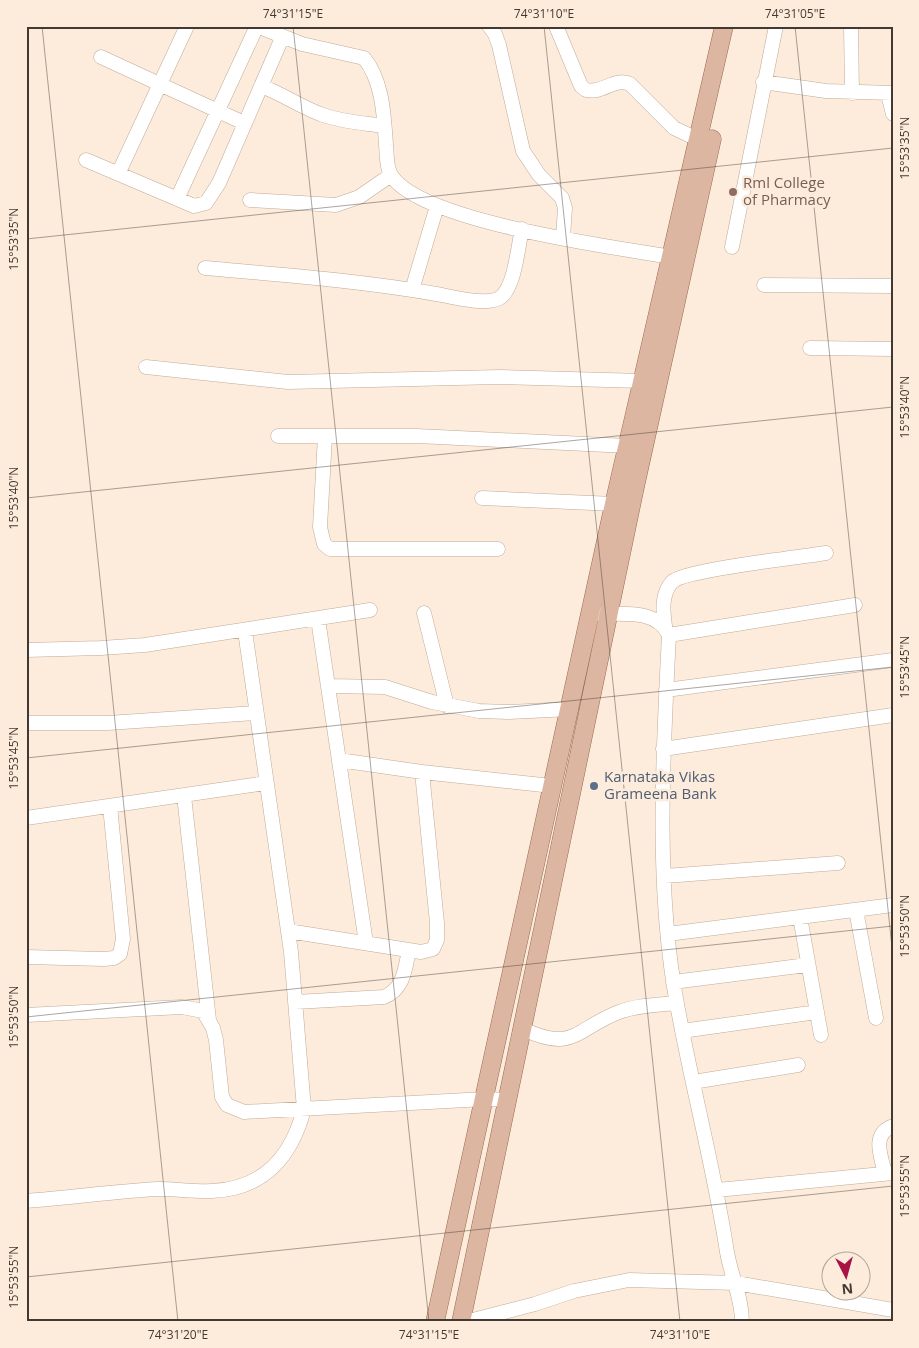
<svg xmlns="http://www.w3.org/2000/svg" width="919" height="1348" font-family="'Open Sans',sans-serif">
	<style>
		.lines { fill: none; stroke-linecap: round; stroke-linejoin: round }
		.minor-casing { stroke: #bfab98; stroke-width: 15 }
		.major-casing { stroke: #986b52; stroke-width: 19 }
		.minor { stroke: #fff; stroke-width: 14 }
		.major { stroke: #ddb6a2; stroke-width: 18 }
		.ticks { fill: none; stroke: #423a32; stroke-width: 1; stroke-opacity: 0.45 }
		.education-dot { fill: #8d6e63; stroke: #fdecdb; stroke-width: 2 }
		.service-dot { fill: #5c6f8a; stroke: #fdecdb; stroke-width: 2 }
		.labels { text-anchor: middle; stroke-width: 5; stroke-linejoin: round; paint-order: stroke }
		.education-label { font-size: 15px; fill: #785e54; stroke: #fdecdb; text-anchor: start }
		.service-label { font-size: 15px; fill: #4e5e75; stroke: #fdecdb; text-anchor: start }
		.neatline { fill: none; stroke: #423a32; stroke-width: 2 }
		.ticks-label { font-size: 12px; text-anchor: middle; fill: #423a32 }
	</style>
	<rect width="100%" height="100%" fill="#fdecdb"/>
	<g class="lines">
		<defs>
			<path id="minor" d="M257,26L302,44L364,58C383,81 384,117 386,145C387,154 386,167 391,175C420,222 614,247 671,257
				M489,26L495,34L499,45L523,151L539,175L562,198L565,208L563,237
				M556,26L581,86L586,90C603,94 614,77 630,84L674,128L699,140
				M851,26L852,93
				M101,57L244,123
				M763,82L826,91L893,93
				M261,86C283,94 302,108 323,115C343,122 364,123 384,126
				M888,94L893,114
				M86,160L194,206L206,203L219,183L282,38
				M118,174L187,26
				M177,199L257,26
				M250,200L336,205L359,197L391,175
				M732,247L776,26
				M205,268C285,275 363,281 442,295C456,298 490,306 501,297C515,286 518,246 522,229
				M764,285L893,286
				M412,290L437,206
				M810,348L893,349
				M146,367L288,382L499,377L643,381
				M278,436H417L628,446
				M325,436L320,527L324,544L330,549H498
				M482,498L614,504
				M424,613L447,706
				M599,614C623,614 657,609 669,635C663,754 655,886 677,1004C692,1087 714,1168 727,1252C731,1276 742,1297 742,1322
				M318,619L366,943
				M665,626C663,612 661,594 672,582C684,570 802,557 826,553
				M669,635L855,605
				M26,650L101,648L145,645L370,610
				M328,686L385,687L432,702L479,711L509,712L571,709
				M666,690L893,660
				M26,723H108L255,713
				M663,749L893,715
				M339,760L422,772L552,786
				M184,796L209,1020
				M26,818L266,783
				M665,876L838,863
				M856,910L876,1018
				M800,917L821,1035
				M288,931L421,952L433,949L437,940V923L422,772
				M668,934L893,905
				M26,957L104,959L114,958L120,954L123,939L110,806
				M673,982L807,965
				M295,1002L384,997C404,989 405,969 409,950
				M26,1015L182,1007L203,1011L213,1028L216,1040L222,1097L227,1105L244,1112L485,1099L508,1100
				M523,1029C574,1053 575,1029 619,1012C637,1005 658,1005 676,1003
				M682,1031L817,1012
				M693,1082L798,1065
				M885,1173C881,1156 871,1134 893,1126
				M717,1190L893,1173
				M26,1201C71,1198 115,1191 159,1189C177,1189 195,1192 212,1191C264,1189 292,1156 304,1109L291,952L245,631
				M465,1322L535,1304L574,1291L629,1280L736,1283L893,1310"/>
			<path id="major" d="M435,1322L614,504L724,26
				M461,1322L635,487L712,139"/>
		</defs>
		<use href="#minor" class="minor-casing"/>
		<use href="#major" class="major-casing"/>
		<use href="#minor" class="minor"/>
		<use href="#major" class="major"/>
	</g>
	<path class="ticks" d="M42,26L178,1322M293,26L429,1322M544,26L680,1322M795,26L893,957M26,239L893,148M26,498L893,407M26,758L893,667M26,1017L893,926M26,1277L893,1186"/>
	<circle class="education-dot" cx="733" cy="192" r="5"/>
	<circle class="service-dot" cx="594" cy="786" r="5"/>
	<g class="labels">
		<g class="education-label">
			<text x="743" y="188">Rml College<tspan x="743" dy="17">of Pharmacy</tspan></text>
		</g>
		<g class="service-label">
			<text x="604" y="782">Karnataka Vikas<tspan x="604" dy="17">Grameena Bank</tspan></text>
		</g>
	</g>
	<rect width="919" height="1348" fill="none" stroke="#fdecdb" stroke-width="55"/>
	<g transform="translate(846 1276) rotate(174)"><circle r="24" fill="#fdecdb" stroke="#b2a597"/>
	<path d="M0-4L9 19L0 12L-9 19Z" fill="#a81244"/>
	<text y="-8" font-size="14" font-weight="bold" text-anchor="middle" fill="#423a32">N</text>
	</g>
	<rect x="28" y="28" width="864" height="1292" class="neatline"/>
	<g class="ticks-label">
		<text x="293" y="18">74°31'15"E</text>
		<text x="544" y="18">74°31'10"E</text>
		<text x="795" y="18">74°31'05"E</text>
		<text transform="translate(905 148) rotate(-90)" y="4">15°53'35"N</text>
		<text transform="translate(14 239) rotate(-90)" y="4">15°53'35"N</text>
		<text transform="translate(905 407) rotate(-90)" y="4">15°53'40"N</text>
		<text transform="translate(14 498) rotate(-90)" y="4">15°53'40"N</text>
		<text transform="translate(905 667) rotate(-90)" y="4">15°53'45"N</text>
		<text transform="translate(14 758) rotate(-90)" y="4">15°53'45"N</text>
		<text transform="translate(905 926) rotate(-90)" y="4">15°53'50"N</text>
		<text transform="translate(14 1017) rotate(-90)" y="4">15°53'50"N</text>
		<text transform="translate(905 1186) rotate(-90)" y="4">15°53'55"N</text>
		<text transform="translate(14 1277) rotate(-90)" y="4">15°53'55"N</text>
		<text x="178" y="1339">74°31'20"E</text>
		<text x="429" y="1339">74°31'15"E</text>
		<text x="680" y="1339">74°31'10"E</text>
	</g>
</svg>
